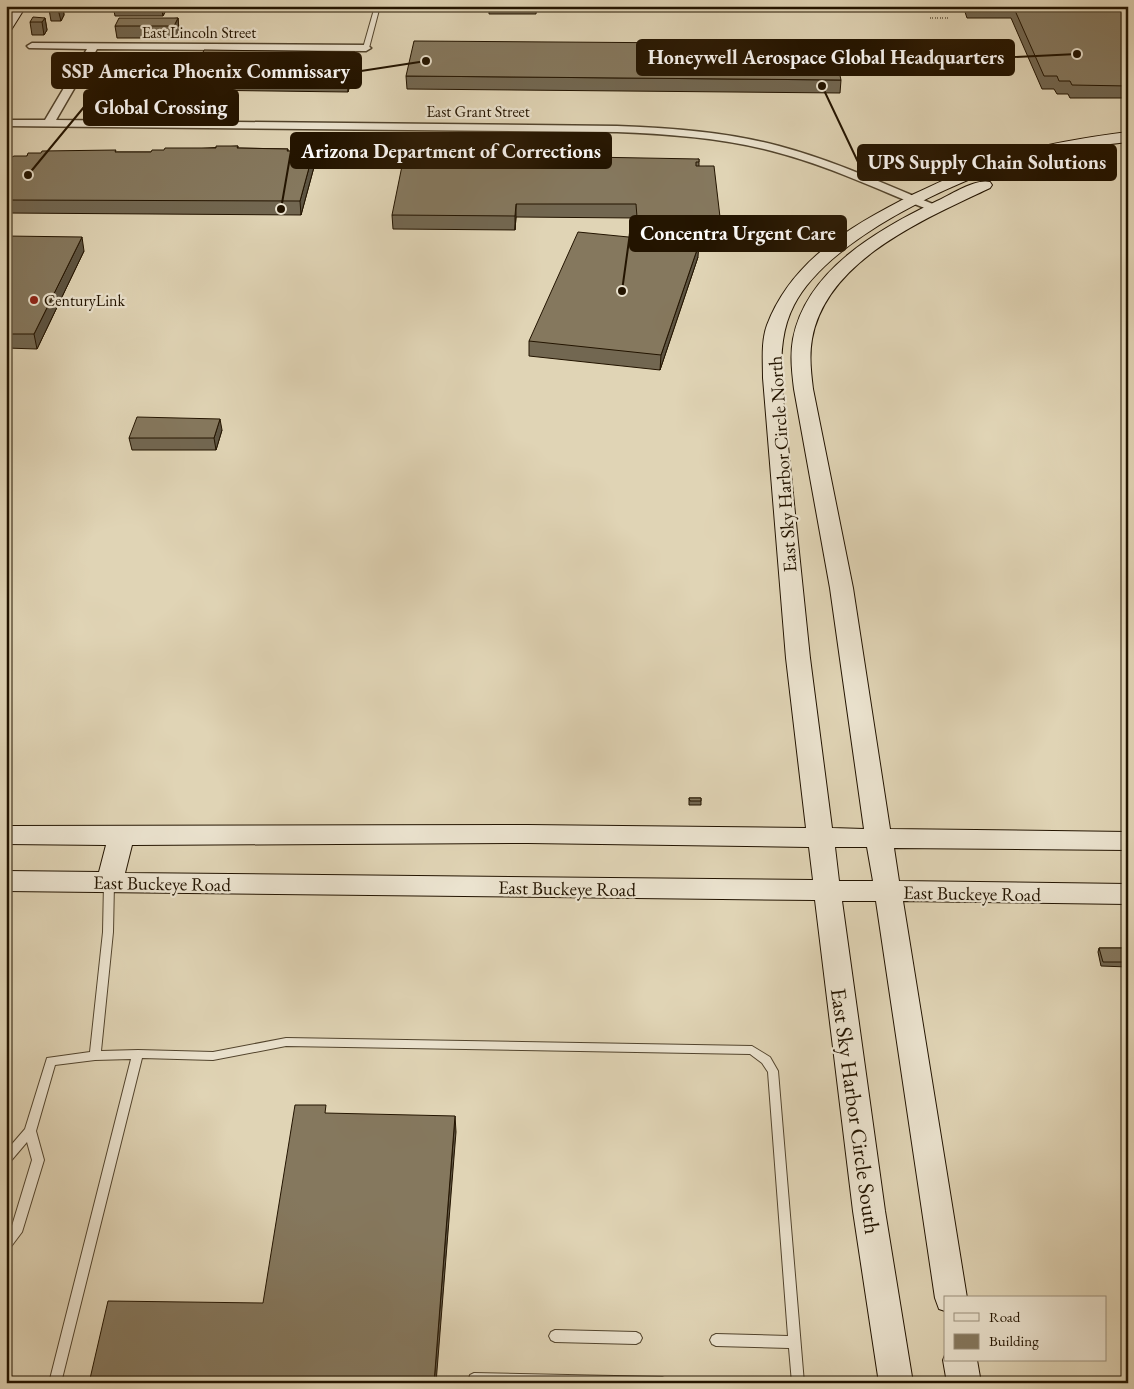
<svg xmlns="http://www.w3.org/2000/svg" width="1134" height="1389" font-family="'EB Garamond',serif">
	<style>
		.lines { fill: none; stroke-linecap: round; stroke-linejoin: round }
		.lane-casing { stroke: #52442d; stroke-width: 2 }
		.street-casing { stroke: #52442d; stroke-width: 3 }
		.secondary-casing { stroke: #231400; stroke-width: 2 }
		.path { stroke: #231400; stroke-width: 2; stroke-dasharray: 0.5 2; stroke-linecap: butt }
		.lane { fill: #ebe3cf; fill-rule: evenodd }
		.street { fill: #ebe3cf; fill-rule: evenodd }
		.secondary { fill: #ebe3cf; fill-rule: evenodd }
		.wall { fill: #726751; stroke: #231400 }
		.shaded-wall { fill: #5d5442; stroke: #231400 }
		.building { fill: #85785e; stroke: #231400 }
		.poi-dot { fill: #8f2418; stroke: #ebe3cf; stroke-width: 2 }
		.labels { text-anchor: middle; stroke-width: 4.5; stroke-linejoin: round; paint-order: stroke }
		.far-street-label { font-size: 16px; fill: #231400; stroke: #ebe3cf }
		.far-poi-label { font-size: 16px; fill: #231400; stroke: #ebe3cf; text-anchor: start }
		.street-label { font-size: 19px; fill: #231400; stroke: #ebe3cf }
		.near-street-label { font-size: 22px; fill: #231400; stroke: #ebe3cf }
		.leader { fill: none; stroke: #231400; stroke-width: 2 }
		.callout-dot { fill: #231400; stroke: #ebe3cf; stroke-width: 2 }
		.callout { fill: #231400; stroke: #231400; stroke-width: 2 }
		.callout-label { font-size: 20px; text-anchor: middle; font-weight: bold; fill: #fff }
	</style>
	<rect width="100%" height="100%" fill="#e0d4b5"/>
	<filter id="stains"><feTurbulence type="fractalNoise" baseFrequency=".004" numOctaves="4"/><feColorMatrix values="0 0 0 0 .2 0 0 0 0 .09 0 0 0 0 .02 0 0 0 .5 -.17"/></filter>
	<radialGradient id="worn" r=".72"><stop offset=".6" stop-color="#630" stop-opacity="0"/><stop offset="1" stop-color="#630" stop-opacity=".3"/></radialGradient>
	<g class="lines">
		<defs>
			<path id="lane" d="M375,6H380L369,48L366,50L363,48Z
				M109,879L112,880L114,883L113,932L101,1051L138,1050L213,1052L286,1038L752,1046L770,1057L778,1071L804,1383H792L789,1348L716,1346L712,1344L710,1340L712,1336L716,1334L788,1336L768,1072L762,1063L750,1054L286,1046L213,1060L142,1058L61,1383H49L131,1059L95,1060L55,1065L36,1131L44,1160L22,1232L10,1248L6,1249V1235L11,1229L32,1160L27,1142L10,1162L6,1164V1151L25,1129L47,1058L90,1052L103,932L104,883L106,880Z
				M555,1330L636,1332L640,1334L642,1338L640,1342L636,1344L555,1342L551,1340L549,1336L551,1332Z
				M474,1373L662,1377L666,1379L668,1383H468L470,1375Z"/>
			<path id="street" d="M32,43L366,45L371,48L366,51L97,49L56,120L617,126C672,128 726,132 779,146C835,161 887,185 940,207L942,209L936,212L932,211C879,190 827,165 772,151C721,138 669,134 617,132L6,126V120H45L87,49L29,48L27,46Z"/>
			<path id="secondary" d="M13,6H26L11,30L6,31V17Z
				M1128,132V142C1093,146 1058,150 1024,160C955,180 828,239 794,305C782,328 781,352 781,378L810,658L832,828L864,829L830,588L794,389C792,372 790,356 793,339C806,270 879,229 937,201C950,195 976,178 990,182L992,185L990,188C925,219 826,260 812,339C809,356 811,372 813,389L853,588L890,829L1128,832V850L894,848L899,881L1128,884V904L903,901L967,1298H945V1311L939,1309L935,1298L876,901H842L885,1211L913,1383H879L853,1211L815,900L6,891V871L99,872L106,845L6,844V826L528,825L806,828L786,658L763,378C763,361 761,342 767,325C792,259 854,224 914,194C946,179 978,164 1012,154C1050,143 1089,137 1128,132ZM528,843L809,847L813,880L125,873L132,845ZM835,847H867L873,881H839Z
				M945,1355V1360H977L981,1383H947L943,1360Z"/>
		</defs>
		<use href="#lane" class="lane-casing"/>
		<use href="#street" class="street-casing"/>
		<use href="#secondary" class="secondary-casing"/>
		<path class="path" d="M930,18H950"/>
		<use href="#lane" class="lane"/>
		<use href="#street" class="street"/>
		<use href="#secondary" class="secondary"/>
	</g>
	<path class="wall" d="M51,6H63L64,15L61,21H51L49,9Z
		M113,6H168L163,16H115Z
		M489,6H537L536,14H489Z
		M963,6H1128V98H1070L1068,94H1057L1054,89H1042L1011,18H967Z
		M45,18L47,30L44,35H32L30,22Z
		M178,18L179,30L176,38H117L115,26Z
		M356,64L348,92L193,90L192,78Z
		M406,76L841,80L840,93L407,89Z
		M238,146V148L288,149V151L301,153H313L314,167L301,215L6,213V165L27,156L116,152H151Z
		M699,159V166L720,217L719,231H636V218L516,217L515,230L393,229L392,215Z
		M6,236L84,251L37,349L6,348Z
		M698,257L660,370L529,356V341Z
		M222,430L216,450H132L129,438Z
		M689,798H701V805H689Z
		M1099,948H1128V967L1101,966L1098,952Z"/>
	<path class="shaded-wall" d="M60,6H63L64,15L61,21L58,9Z
		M161,6H168L163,16Z
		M45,18L47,30L44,35L42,22Z
		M178,18L179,30L176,38L174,26Z
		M355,52L356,64L348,92L347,79Z
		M313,153L314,167L301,215L300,201Z
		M516,204V217L515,230V216Z
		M82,237L84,251L37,349L34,334Z
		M699,244L698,257L660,370L661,355Z
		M220,419L222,430L216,450L214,438Z
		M455,1116L456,1132L436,1383H434Z"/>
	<path class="building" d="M51,6H60L58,9H49Z
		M999,6H1128V86L1072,85L1070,81H1059L1057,76H1044L1013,6Z
		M33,17L45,18L42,22H30Z
		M119,18H178L174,26H115Z
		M414,41L833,44L841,80L406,76Z
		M204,50L355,52L347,79L192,78Z
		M216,146H238L237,148L288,149L287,151H301L300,153H313L300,201L6,200V165L10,158L14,156H27L28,153H41L42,151L116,150L115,152H151L152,150H164L165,148H216Z
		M421,154L699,159V162H696V166H714L720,217H637L636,204H516L515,216L392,215L403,161L419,162Z
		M578,232L699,244L661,355L529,341Z
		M6,236L82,237L34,334H6Z
		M137,417L220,419L214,438H129Z
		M689,798H701V801H690Z
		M1099,948H1128V962H1103Z
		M295,1105H326L325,1113L455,1116L434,1383H89L108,1301L263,1303Z"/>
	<circle class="poi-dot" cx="34" cy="300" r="5"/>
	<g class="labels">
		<g class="far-street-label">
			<text x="199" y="38">East Lincoln Street</text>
			<text x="478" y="117">East Grant Street</text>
		</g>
		<g class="far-poi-label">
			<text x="44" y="306">CenturyLink</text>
		</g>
		<g class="street-label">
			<text transform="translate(782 464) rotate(-94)" y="7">East Sky Harbor Circle North</text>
			<text transform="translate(162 883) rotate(1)" y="7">East Buckeye Road</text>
			<text transform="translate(567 888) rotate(1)" y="7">East Buckeye Road</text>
			<text transform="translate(972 893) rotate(1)" y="7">East Buckeye Road</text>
		</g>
		<g class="near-street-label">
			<text transform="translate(856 1111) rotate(82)" y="8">East Sky Harbor Circle South</text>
		</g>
	</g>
	<path class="leader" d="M1077 54L1014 57M426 61L361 71M28 175L84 107M281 209L291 151M822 86L858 162M622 291L630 233"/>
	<g class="callout-dot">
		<circle cx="1077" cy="54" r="5"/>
		<circle cx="426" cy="61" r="5"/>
		<circle cx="28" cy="175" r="5"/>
		<circle cx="281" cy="209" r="5"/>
		<circle cx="822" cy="86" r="5"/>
		<circle cx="622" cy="291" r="5"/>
	</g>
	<g class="callout">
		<rect x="637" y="40" width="377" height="35" rx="5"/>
		<rect x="52" y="53" width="309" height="35" rx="5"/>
		<rect x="84" y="90" width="154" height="35" rx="5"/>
		<rect x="291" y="133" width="320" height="35" rx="5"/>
		<rect x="858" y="145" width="258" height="35" rx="5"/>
		<rect x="630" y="216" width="216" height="35" rx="5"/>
	</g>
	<g class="callout-label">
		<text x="826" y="64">Honeywell Aerospace Global Headquarters</text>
		<text x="206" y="78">SSP America Phoenix Commissary</text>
		<text x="161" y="114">Global Crossing</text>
		<text x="451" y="158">Arizona Department of Corrections</text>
		<text x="987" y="169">UPS Supply Chain Solutions</text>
		<text x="738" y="240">Concentra Urgent Care</text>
	</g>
	<rect width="1134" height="1389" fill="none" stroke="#e0d4b5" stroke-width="25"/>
	<rect x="8" y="8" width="1119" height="1374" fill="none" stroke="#231400" stroke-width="2.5"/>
	<rect x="12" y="12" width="1109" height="1364" fill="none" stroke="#231400"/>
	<rect x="944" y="1296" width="162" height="65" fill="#ebe3cf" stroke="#9b907c"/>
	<rect x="954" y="1313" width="25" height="8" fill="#ebe3cf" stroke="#9b907c"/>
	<text x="989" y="1322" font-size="15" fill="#231400">Road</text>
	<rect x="954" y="1334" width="25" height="15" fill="#85785e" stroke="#9b907c"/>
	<text x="989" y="1346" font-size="15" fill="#231400">Building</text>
	<rect width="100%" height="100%" filter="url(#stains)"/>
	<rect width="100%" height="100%" fill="url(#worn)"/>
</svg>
